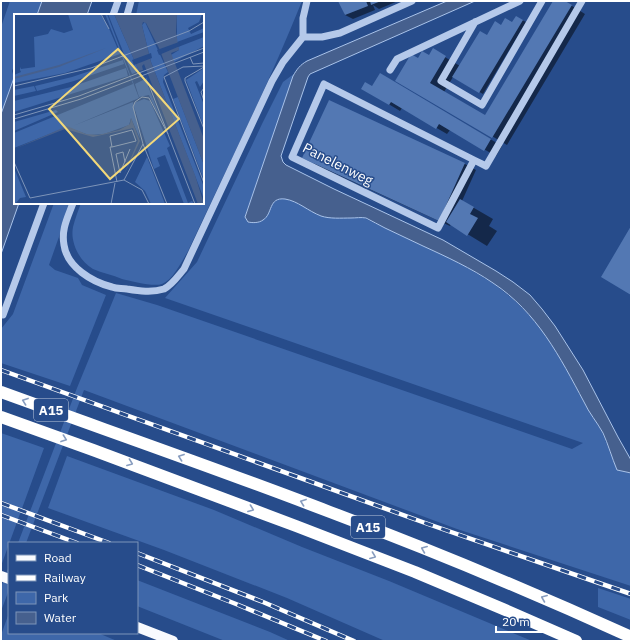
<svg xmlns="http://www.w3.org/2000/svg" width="632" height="642" font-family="'IBM Plex Sans',sans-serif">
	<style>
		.green { fill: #3e67a9 }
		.water { fill: #46608e; stroke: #a9c3ea }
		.shadow { fill: #0007 }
		.building { fill: #5378b3 }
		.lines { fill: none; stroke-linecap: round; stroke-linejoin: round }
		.minor { stroke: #b5c9ea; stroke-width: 7 }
		.major { stroke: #f8fafe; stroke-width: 10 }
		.highway { stroke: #fff; stroke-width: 12 }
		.rail-casing { stroke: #fff; stroke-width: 4.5 }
		.rail { stroke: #274c8b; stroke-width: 3; stroke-dasharray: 9; stroke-linecap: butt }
		.oneway { stroke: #889dbf }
		.labels { text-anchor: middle; stroke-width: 3; stroke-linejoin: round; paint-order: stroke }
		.shield { fill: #274c8b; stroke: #bec9dc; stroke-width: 1 }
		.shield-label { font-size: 13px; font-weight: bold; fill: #fff }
		.street-label { font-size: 14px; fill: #fff; stroke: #274c8b }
		.inset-road { fill: none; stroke: #7d94b9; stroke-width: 1 }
		.view { fill: #f2d87a; fill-opacity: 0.15; stroke: #f2d87a; stroke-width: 2 }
		.inset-edge { fill: none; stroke: #fff; stroke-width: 2 }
	</style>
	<rect width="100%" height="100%" fill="#274c8b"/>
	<path class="green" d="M10,1H42L37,15H15V64L12,71L13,74H15V75L1,114V27Z
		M139,1H302C268,86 227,168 188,251C182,261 173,280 162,284C154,287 130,281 122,279C113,275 102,273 93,269C79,261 70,242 73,227C75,219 78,211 81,203H203V15H136Z
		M295,74L245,216L248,222L255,223L267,215L273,203L277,200L281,199H286L295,202L321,216L341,218H364L458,262L494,284L513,299L532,318L541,328L551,344L563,363L586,406L595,420L602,432L617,470L631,473V586L457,529L84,390L26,543H18L77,388L116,293L157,305L572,449L583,443L165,298L197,262L262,124L283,82L291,76Z
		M54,203H71L49,265L55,270L78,278L82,285L106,295L70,386L1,363V329L13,314Z
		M1,433L44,448L1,566Z
		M67,456L214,510L302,547L389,581L532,641H385L287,598L164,550L48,508Z
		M9,566V590L1,611V587Z
		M137,580L270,632L290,641H225L137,606Z
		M598,588L631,599V620L598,607Z
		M9,613V633H98L117,641H1V635Z"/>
	<path class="water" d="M42,1H92L87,15H37Z
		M447,1H475L310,74L308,77L281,156L283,162L286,165L334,189L443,240L496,271L513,282L530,295L542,309L555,326L583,370L618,437L631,460V473L617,470C612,458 608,444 603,433C597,422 589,413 584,402C560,357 537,312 493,283C471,268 447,257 423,246C410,240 398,234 385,228C379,225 372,221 366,218C361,217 356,218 351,218C341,218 330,219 321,216C308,211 298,201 285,199C268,197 273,214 263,220C259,223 253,223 248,222L245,217L293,76C297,69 300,65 307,61Z
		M15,75V203H19L1,254V114Z"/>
	<path class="shadow" d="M340,1H398L379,9L373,5L375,10L353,19L345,15Z
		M554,1H564L585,14L507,145L397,80L418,59L429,56L433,50L460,66L487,36L502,26L513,24L516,17L526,22L483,94L453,77L444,92L485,116Z
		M380,74L502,146L496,156L450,130L447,134L402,108L400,111L362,88L372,87Z
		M329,101L465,164L476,170L462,201L493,219L489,226L497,231L487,246L451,224L450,226L314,164Z"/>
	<path class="building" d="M338,1H366L368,6L345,15Z
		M370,1H381L371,5Z
		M553,1H565L572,5L492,138L395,81L411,54L418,58L422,51L429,55L433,48L446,56L430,83L485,115Z
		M516,16L523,20L479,93L452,77L480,31L487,35L495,21L501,25L505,18L512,22Z
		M380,73L491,139L484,151L439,124L436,129L391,102L389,105L361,89L365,82L372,86Z
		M329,100L465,163L439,221L302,158Z
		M460,199L474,207L470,214L478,218L467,236L446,222Z
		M631,226V295L601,277Z"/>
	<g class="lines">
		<path class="minor" d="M113,15L118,1
			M127,15L131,1
			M475,22L441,81L482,105L542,1
			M303,37H322L340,33L412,1
			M303,37V18L307,1
			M390,70L397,59L520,1
			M474,160L438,228L292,157L324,84L474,160L486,166L582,1
			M73,203C68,217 61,229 64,245C67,267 92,282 112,287C117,289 122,288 127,289C139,291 152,293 164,289C172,285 178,276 184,269L272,81L283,62L303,37
			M3,315L44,203"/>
		<path class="major" d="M1,576L9,579
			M137,627L173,641"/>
		<path class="highway" d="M1,392C111,432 221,470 330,512C431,550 532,592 631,637
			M1,417L93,450L296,526L415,572L503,609L576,641"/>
		<defs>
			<path id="rail" d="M1,370L428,524L631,594
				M1,503L109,543
				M1,515L77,543
				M137,553L263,602L354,641
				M137,565L236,604L326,641"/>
		</defs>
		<use href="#rail" class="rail-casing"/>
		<use href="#rail" class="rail"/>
	</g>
	<defs><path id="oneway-chevron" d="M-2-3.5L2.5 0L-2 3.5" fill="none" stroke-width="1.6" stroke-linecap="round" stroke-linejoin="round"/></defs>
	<g class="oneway">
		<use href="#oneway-chevron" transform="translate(25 401) rotate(-160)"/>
		<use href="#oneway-chevron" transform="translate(64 439) rotate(20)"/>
		<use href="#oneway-chevron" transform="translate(181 457) rotate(-160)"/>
		<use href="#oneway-chevron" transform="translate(130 463) rotate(21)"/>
		<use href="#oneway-chevron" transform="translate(303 502) rotate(-160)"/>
		<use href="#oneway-chevron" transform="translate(251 509) rotate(21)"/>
		<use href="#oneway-chevron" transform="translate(424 549) rotate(-158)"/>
		<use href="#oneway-chevron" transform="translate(373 556) rotate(21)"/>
		<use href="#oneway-chevron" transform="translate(544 598) rotate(-158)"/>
	</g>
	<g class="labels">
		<g class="shield">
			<rect x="34" y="399" width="34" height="22" rx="3"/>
			<rect x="351" y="516" width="34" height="22" rx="3"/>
		</g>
		<g class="shield-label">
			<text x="51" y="415">A15</text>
			<text x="368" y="532">A15</text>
		</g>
		<g class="street-label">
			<text transform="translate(338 164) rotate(27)" y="5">Panelenweg</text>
		</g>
	</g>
	<g transform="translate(14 14)">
		<rect width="190" height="190" fill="#274c8b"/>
		<path d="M54,0H86L94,12L106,40L51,59L0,69V61L7,58L6,56V53L7,55L21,53L20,23L34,20L37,15L50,19L59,16ZM91,0H93L125,84L59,112L119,88L126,125L117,104L115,111L90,120L75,121L53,113L0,134V119L119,70ZM94,0H100L125,57L118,60ZM163,0H188L185,8L174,14L177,20L190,14V18L163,28ZM131,8L154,58L150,61L149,68L190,173V185L137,48L128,11ZM190,23V32L160,48L157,41L165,36L164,33ZM109,46L110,50L60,67L23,77L21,72L58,63ZM112,54L114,62L0,98V87L57,73ZM190,54V67L186,73L183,67L181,68L190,91V113L172,66ZM133,64L134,72L151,116L135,81L125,83L121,70ZM20,72L22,77L0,82V76ZM164,83L190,151V166L159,85ZM130,85L136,87L156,132L153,134L174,189L178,187L180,190H170L151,141L143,144L146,152L140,155L120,93V89ZM42,96L44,98L0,117V108ZM133,143L151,190H137L131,177L121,168ZM0,154L12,183L6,184L1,190Z" fill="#3e67a9"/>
		<path d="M100,0H163L162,18L165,36L157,39L190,125V151L145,34L132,9L129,8L128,11L137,48L181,161L190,190H184L130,50L128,52L129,56L125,57ZM92,34L45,53L0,65V63L45,51ZM117,104L126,127L109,163L124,127L119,114L79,123L51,115L0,135L53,112L72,120L84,121L105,116L116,110Z" fill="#46608e"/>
		<path d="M165,28L166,32L145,41L143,36ZM137,39L138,44L120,51L118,46Z" fill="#274c8b"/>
		<path class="inset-road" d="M87,0L95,15M176,43L179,50L190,49M190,52L169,53L150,63L190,169M190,53L171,64V67L190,115M135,71L181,190M0,72L77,54L175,17L190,8M190,74L187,78L190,87M0,101L65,82L190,34M0,105L67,85L190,38M98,133L96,122L118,116L122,127L98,133H96L103,168M0,148L16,184M106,159L102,140L109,138L111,148M106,159L116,135M110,166L128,176L135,190M16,184L110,166L129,130M97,190L101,169M153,190L129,130L119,93L121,88L128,83L135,84L154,120"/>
		<path class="view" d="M104,35L165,105L96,165L35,95Z"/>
		<rect width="190" height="190" class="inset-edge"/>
	</g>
	<rect width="632" height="642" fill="none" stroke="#ffffff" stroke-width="4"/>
	<rect x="8" y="542" width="130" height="92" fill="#274c8b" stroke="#7d94b9"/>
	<rect x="16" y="555" width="20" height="6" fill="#f8fafe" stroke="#7d94b9"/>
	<text x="44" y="562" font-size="12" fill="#ffffff">Road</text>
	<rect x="16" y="575" width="20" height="6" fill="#ffffff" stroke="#7d94b9"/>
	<text x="44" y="582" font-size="12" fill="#ffffff">Railway</text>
	<rect x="16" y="592" width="20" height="12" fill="#3e67a9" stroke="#7d94b9"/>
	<text x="44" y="602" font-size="12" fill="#ffffff">Park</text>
	<rect x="16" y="612" width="20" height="12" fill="#46608e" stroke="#7d94b9"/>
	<text x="44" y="622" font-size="12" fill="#ffffff">Water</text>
	<path d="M496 626v6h52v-6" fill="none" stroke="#ffffff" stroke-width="2"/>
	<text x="502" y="626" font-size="12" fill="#ffffff" stroke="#274c8b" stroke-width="3" paint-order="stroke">20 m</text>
</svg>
